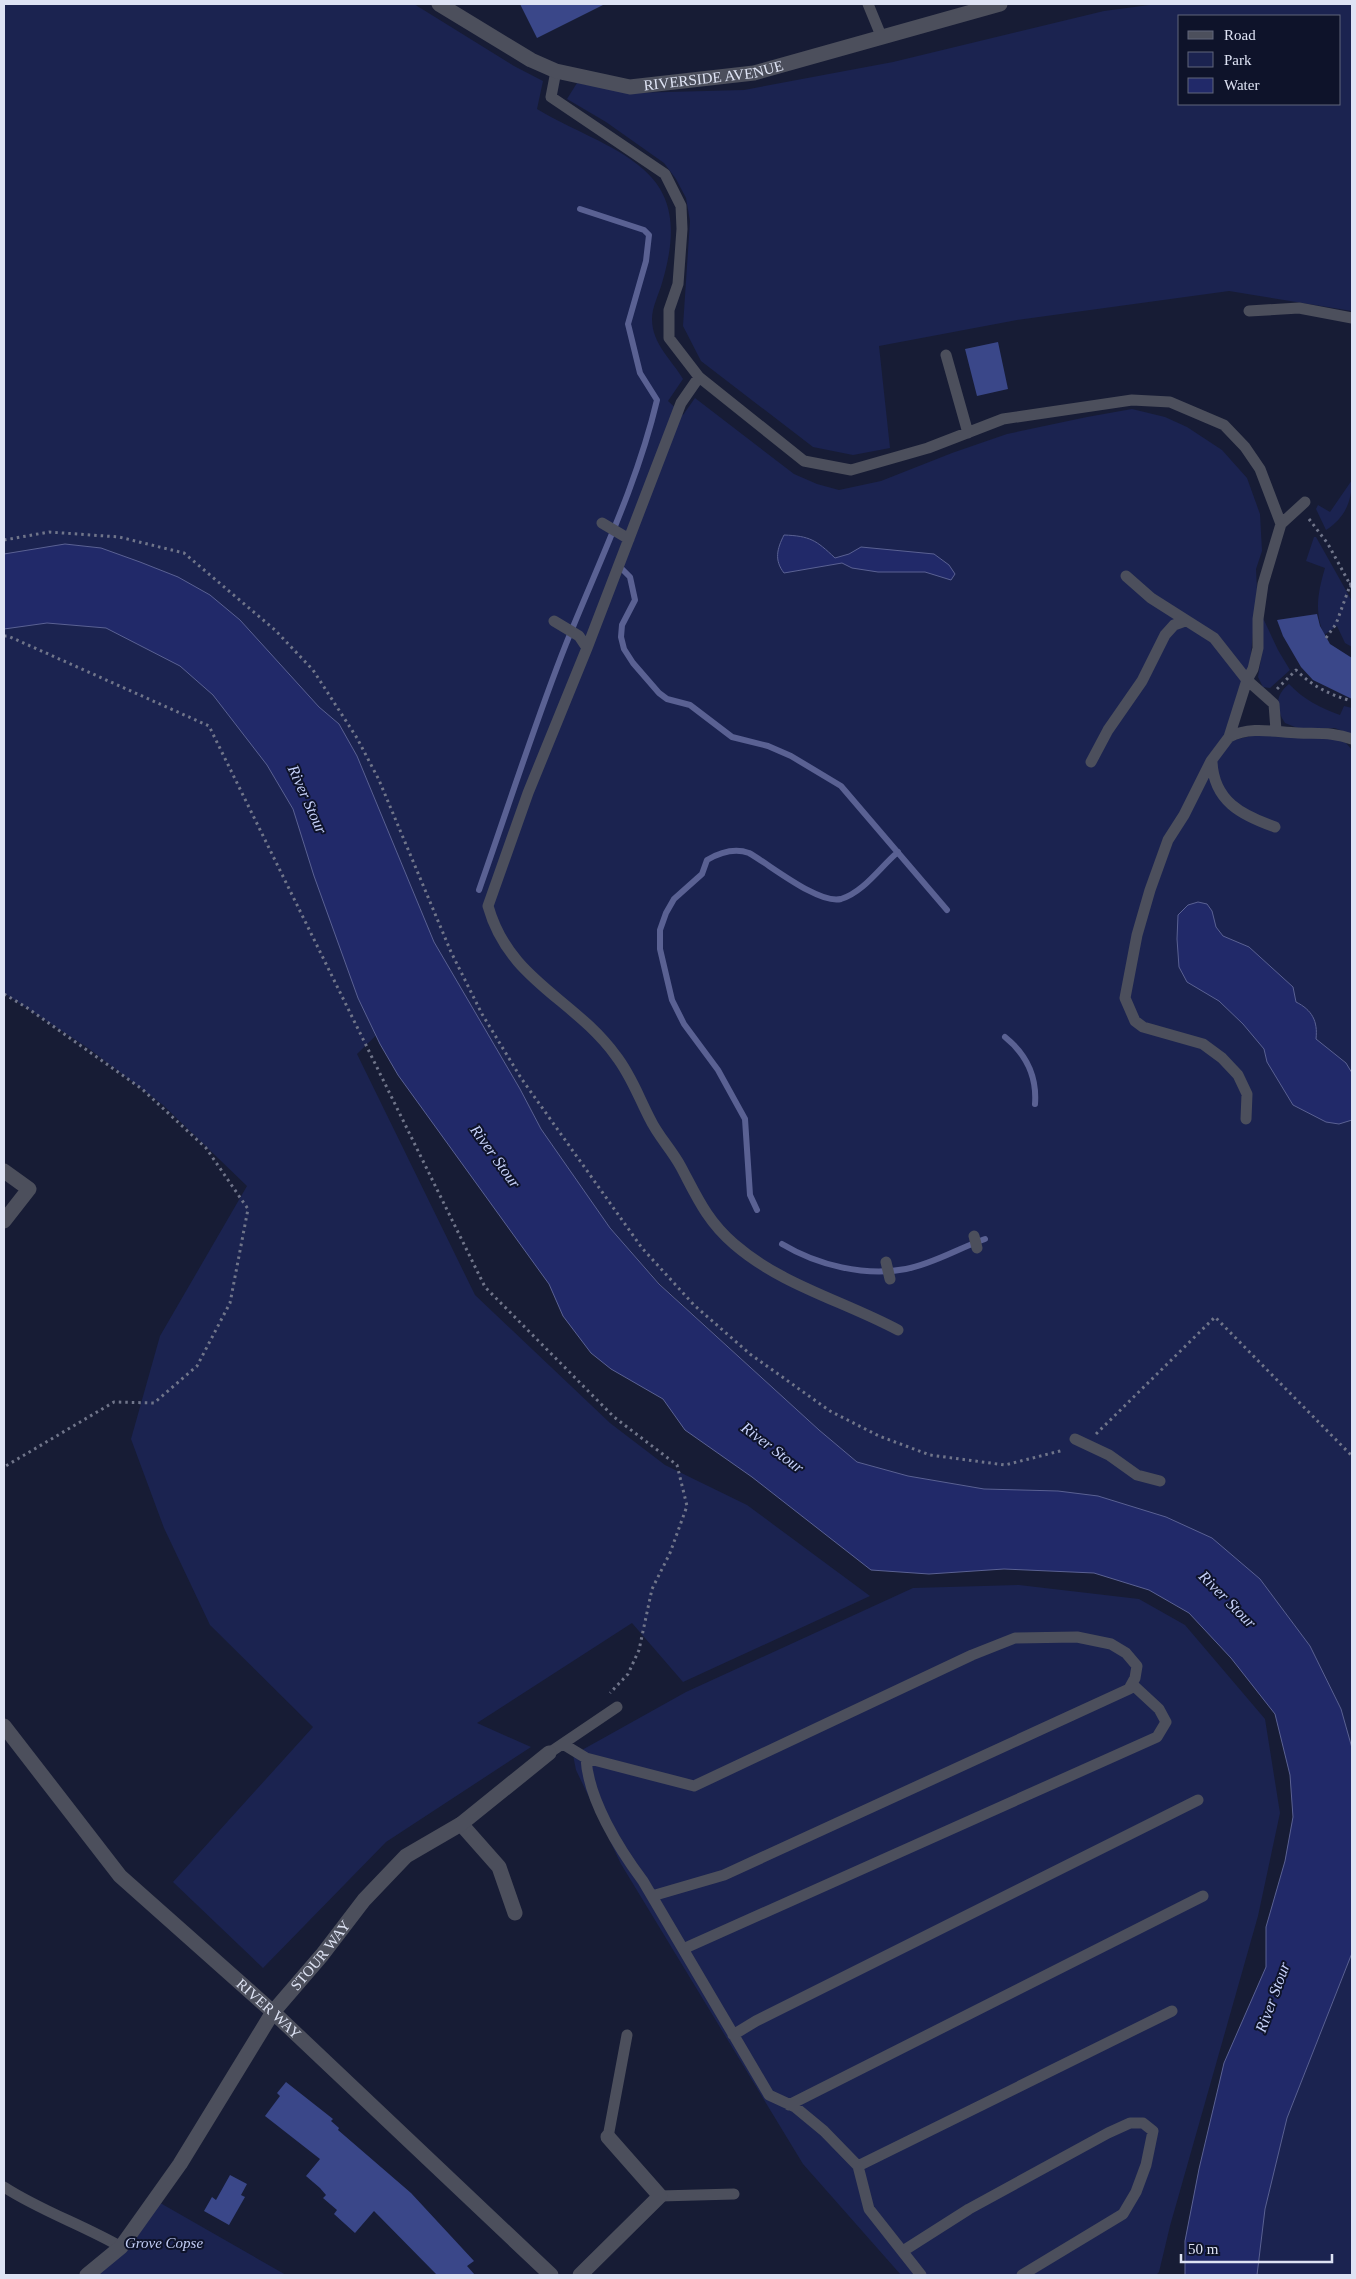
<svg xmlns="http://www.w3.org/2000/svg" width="1356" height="2279" font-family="'Times New Roman',serif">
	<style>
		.green { fill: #1b2350; fill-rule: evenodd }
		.water { fill: #212969; stroke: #5a6193 }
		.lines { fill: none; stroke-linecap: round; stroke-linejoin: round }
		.stream { stroke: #5a6193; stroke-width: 6 }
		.building { fill: #3a4789 }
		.path { stroke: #70758a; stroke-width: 3; stroke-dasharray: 2.5 4; stroke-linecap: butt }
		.lane { stroke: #4c4f5c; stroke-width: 11 }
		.street { stroke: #4c4f5c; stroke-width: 15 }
		.labels { text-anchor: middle; stroke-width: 4; stroke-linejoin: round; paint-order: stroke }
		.street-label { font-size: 15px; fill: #dee3f4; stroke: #0e132a }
		.park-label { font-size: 15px; font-style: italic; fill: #c2cdf5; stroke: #0e132a }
		.water-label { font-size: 16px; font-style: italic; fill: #c7d2fa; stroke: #0e132a }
	</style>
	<rect width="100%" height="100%" fill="#171c35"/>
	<path class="green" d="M4,4H414L514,66L543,81L537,109C571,130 613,143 643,169C679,200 674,242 662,283C659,294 652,307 652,319C652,344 672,360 683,379L668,401L683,415L695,398L794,474L817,484L839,490L881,481L952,453L1007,434L1087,417L1132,409L1165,417L1187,427L1222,450L1247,478L1260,514L1262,551L1256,569L1257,590L1250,665L1234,740L1259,734L1336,738L1346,743L1352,750V1748L1341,1709L1310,1646L1260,1579L1061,1492L984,1489L908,1476L857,1462L819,1430L660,1284L610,1228L541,1129L520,1089L447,966L357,1054L475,1295L610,1423L665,1465L747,1505L870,1596L683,1682L632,1623L477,1723L531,1747L386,1842L263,1968L173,1882L313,1727L210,1625L164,1528L131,1439L160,1336L247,1186L163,1105L88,1048L4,993Z
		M1157,4H1352V311L1229,291L1017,320L879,346L890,448L853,455L813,447L701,361L683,326L690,221L686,198L676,179L664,163L606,122L567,99L577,83L630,93L744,90L893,62L1104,11ZM1180,16H1340V104H1180Z
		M1352,480C1352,501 1345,518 1326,530L1316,509L1318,505L1330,512Z
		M1314,537H1316L1352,601V647L1345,643L1337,626L1324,635C1314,611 1318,592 1325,568L1306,561Z
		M1263,618L1278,650L1290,670L1270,688L1263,687L1258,677L1263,646Z
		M1289,684C1303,699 1320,708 1340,715L1344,706L1352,708V735L1335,728L1300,729L1285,723C1275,708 1275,695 1289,684Z
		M1019,1585L1139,1599L1185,1625L1265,1719L1280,1813L1258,1916L1170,2226L1159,2272L1156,2275H901L803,2164L621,1864L576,1770L573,1755L686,1692L913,1588Z
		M1352,1953V2275H1257L1265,2209L1287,2118Z
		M155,2200L286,2275H87Z"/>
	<path class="water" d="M784,535C810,536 816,540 835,558L849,554L861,547L934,554L949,565L955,574L951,580L925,572H878L852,568L842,563L784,573C774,560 777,549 784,535Z
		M65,544L101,548L140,562L178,577L210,595L240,620L319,707L339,724L357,756L434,942L520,1089L541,1129L610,1228L659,1284L819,1430L857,1462L908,1476L984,1489L1058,1491L1098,1496L1166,1517L1212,1538L1260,1579L1310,1646L1341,1709L1352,1748V1953L1287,2118L1265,2209L1257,2275H1185V2241L1199,2169L1224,2063L1266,1967V1927L1285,1861L1293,1817L1290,1775L1275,1714L1231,1658L1189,1613L1149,1590L1094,1573L1004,1569L929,1574L871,1570L752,1477L685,1430L663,1399L611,1369L591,1353L563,1316L549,1284L398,1075L380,1044L358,998L314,876L293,809L267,765L213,695L180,666L106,628L47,623L4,629V554Z
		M1198,902L1207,904L1212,911L1216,927L1223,936L1249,947L1293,987L1296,1002C1312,1010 1318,1021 1316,1039L1346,1063L1352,1073V1120L1339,1124L1326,1122L1293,1105L1267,1062L1264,1049L1243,1024L1219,1001L1187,982L1179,967L1177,939L1178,915L1188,905Z"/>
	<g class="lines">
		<path class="stream" d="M622,569L630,577L635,600L622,625L621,637L624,649L633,663L659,693L667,699L690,705L732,737L768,746L791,756L841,786L947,910
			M479,890C508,808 534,725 566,644C598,564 637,485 657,400L640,373L628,324L646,261L649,235L644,230L580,209
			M1005,1037C1026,1054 1037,1077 1035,1104
			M757,1210L750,1195L745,1119L718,1070L684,1024L672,1000L660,949V930L666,913L674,899L702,874L707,860C719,853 735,848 749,853C769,864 819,905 841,899C864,892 881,866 898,852
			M782,1244C817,1265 865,1277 906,1269C933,1264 959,1248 985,1239"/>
	</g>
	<path class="building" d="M520,4H605L537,38Z
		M998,342L1008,389L977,396L965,349Z
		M1317,614L1320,626L1330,644L1352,658V699L1313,680L1301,667L1283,636L1277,620Z
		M286,2082L333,2119L331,2121L339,2128L338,2130L411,2193L474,2261L467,2266L475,2275H437L374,2211L355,2233L334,2214L337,2210L323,2198L326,2195L320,2188L306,2176L320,2159L265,2116L280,2096L277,2093Z
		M230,2175L247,2184L241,2195L245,2197L229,2225L204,2211L212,2197L216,2200Z"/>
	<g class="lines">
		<path class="path" d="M1309,519L1328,544L1352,588
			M4,540L49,532L119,537L184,553L275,630L313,670L357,738L379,780L451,952L482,1014L521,1078L642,1248L694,1305L750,1354L830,1411L879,1436L930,1455L1005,1465L1064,1450
			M4,636H8L209,726L485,1287L614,1417L677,1465L687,1506L670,1553L652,1589L639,1650L628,1674L610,1693
			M1326,638L1336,624L1352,580
			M1277,689L1296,670C1312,686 1330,695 1352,701
			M4,994L26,1007L142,1089L206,1148L248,1209L230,1303L197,1366L154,1403L114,1402L4,1467
			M1096,1434L1215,1317L1352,1456"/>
		<path class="lane" d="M868,4L882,38
			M556,71L551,97L665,174L681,206L682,229L678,284L669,310V338L699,377L804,461L851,470L928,448L1003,419L1132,400L1170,402L1224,425L1245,447L1260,469L1281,524L1263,584L1258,619V648L1253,669L1247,680L1229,737L1211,761L1184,815L1168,840L1150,890L1137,935L1125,998L1135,1021L1143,1027L1203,1044L1222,1058L1238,1075L1247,1094L1246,1119
			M1249,311L1299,308L1352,318
			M946,355L968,433
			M699,377L681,403L587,648L528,793L488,906C509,981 574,998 616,1056C631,1075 639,1098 650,1119C658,1136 672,1150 681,1167C697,1197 707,1221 734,1244C781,1285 844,1301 898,1330
			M602,523L629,539
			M1281,524L1305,502
			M1126,576L1151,598L1214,638L1247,680L1274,704L1276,730
			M554,621L579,636L587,648
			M1229,737C1251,726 1274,732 1298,733C1317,734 1333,732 1352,739
			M1091,762L1108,730L1142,681L1165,635L1174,625L1185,621
			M1212,762C1214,801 1241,815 1275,827
			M974,1236L977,1248
			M886,1262L890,1279
			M1075,1439L1109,1455L1137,1475L1160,1481
			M563,1744L586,1758C588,1799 619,1849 643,1881L769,2095L795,2107L824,2131L858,2166L869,2209L921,2275
			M549,1753L617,1707
			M586,1758L694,1786L972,1655L1015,1638L1077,1637L1111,1644L1126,1653L1137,1666L1135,1678L1129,1689L724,1875L652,1896
			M683,1949L1157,1737L1166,1722L1159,1709L1132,1684
			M733,2035L756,2021L1198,1800
			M789,2105L1203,1896
			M608,2137L627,2035
			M858,2166L1172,2011
			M4,2187C41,2211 83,2225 121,2247
			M660,2196L734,2194
			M903,2251L969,2209L1108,2133L1130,2123H1143L1153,2131L1146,2165L1136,2192L1123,2214L1022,2275"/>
		<g class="street">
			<path id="s1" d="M439,4L531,60L556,71L630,87L754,73L1000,4"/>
			<path d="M4,1171L29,1189L4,1221"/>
			<path id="s2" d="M4,1726L120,1876L273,2012L551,2275"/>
			<path d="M461,1824L499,1867L515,1913"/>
			<path id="s3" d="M87,2275L121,2247L180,2164L273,2012L322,1955L364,1900L406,1856L461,1824L549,1753"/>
			<path d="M580,2275L660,2196L608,2137"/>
		</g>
	</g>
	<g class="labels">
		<g class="street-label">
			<text dy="5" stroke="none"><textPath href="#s1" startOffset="295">RIVERSIDE AVENUE</textPath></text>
			<text dy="5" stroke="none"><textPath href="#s3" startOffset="398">STOUR WAY</textPath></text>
			<text dy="5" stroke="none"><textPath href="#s2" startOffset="389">RIVER WAY</textPath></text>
		</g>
		<g class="park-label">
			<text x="164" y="2248">Grove Copse</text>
		</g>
		<g class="water-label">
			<text transform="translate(308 799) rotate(66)" y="6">River Stour</text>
			<text transform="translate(496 1156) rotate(54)" y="6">River Stour</text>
			<text transform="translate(773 1447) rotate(37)" y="6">River Stour</text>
			<text transform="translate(1228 1599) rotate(45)" y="6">River Stour</text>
			<text transform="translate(1272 1997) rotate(-70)" y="6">River Stour</text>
		</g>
	</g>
	<rect width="1356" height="2279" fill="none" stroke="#dee3f4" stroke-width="10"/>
	<rect x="1178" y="15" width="162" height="90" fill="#0e132a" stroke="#61667b"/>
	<rect x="1188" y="31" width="25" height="8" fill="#4c4f5c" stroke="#61667b"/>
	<text x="1224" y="40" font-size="15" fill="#dee3f4">Road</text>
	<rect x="1188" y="52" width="25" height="15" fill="#1b2350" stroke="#61667b"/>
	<text x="1224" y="65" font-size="15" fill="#dee3f4">Park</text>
	<rect x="1188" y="78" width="25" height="15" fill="#212969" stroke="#61667b"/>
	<text x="1224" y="90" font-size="15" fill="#dee3f4">Water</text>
	<path d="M1181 2254v8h151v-8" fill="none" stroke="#dee3f4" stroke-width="2.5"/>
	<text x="1188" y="2254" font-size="15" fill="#dee3f4" stroke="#0e132a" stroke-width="4" paint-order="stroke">50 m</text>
</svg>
